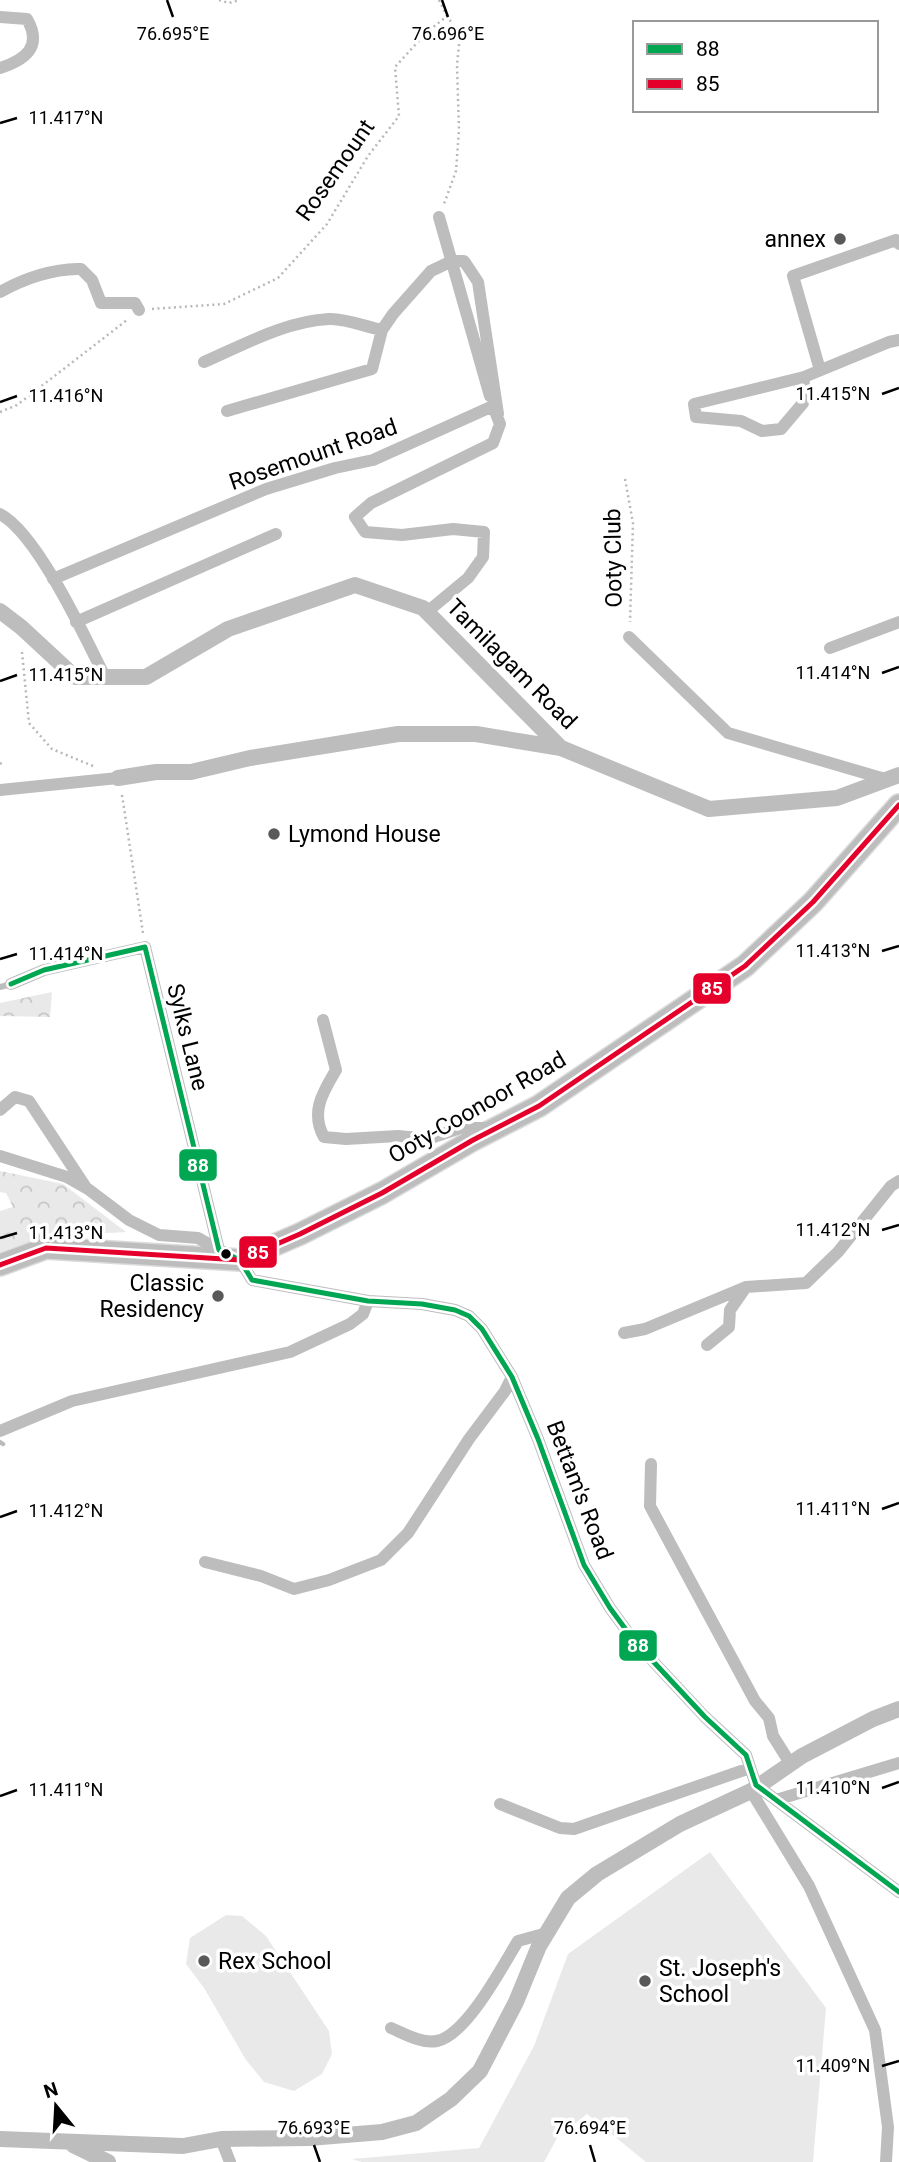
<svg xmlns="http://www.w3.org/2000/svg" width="899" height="2162" font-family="Roboto,sans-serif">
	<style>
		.forest { fill: url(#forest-crowns) }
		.pitch { fill: #e9e9e9 }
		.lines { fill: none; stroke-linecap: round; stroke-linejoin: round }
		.stream { stroke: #bbb; stroke-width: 4.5 }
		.trunk-casing { stroke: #dbdbdb; stroke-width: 24 }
		.path { stroke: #b8b8b8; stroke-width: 2.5; stroke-dasharray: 2 3.5; stroke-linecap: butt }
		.service { stroke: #bdbdbd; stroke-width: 6 }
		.minor { stroke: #bdbdbd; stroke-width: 12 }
		.tertiary { stroke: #bdbdbd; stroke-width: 16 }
		.trunk { stroke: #bdbdbd; stroke-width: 21 }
		.bus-1-casing { stroke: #fff; stroke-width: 10 }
		.bus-2-casing { stroke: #fff; stroke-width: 10 }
		.bus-1 { stroke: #00a651; stroke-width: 5 }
		.bus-2 { stroke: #e4002b; stroke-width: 5 }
		.ticks { fill: none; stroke: #000; stroke-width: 2.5 }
		.poi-dot { fill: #595959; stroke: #fff; stroke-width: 2.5 }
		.bus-dot { fill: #000; stroke: #fff; stroke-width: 2.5 }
		.labels { text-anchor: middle; stroke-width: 7; stroke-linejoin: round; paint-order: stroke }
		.street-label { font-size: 23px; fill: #000; stroke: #fff }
		.poi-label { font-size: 23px; fill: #000; stroke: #fff; text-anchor: start }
		.ticks-label { font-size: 18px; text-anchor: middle; fill: #000; stroke: #fff; stroke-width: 7; stroke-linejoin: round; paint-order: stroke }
		.line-badge { stroke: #fff; stroke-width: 2.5 }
		.badge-label { font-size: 19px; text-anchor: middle; font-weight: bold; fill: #fff }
	</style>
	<defs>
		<pattern id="forest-crowns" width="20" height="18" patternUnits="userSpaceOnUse" patternTransform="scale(1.75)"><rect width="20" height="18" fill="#e9e9e9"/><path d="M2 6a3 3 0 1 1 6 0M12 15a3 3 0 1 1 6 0" fill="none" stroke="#c6c6c6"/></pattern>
	</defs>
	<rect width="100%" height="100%" fill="#fff"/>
	<path class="forest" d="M52,992L50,1017L0,1016V1003Z
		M0,1171L63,1184L126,1232L46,1236L0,1252V1211L13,1207L6,1193L0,1192Z"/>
	<path class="pitch" d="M710,1852L826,2008L813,2162H646L587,2114L557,2138L544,2162H362L352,2159L479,2148L534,2046L568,1954Z
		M226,1915L242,1916L266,1936L329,2031L332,2054L322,2074L294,2091L264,2082L246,2060L204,1988L186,1964L190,1938Z"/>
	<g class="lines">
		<path class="stream" d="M0,1442L3,1444"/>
		<defs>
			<path id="trunk" d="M0,1265L46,1248L240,1260L300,1234L382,1193L473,1140L539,1106L745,966L813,902L899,805"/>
		</defs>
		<use href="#trunk" class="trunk-casing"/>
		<path class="path" d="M219,0L229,3L240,0
			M439,0L447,16
			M152,309L224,304L278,278L327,224L368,156L399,116L395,67L426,33L447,16L460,35L457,65L459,130L456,171L444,204
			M0,412L17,405L127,320
			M625,479L633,523L630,622
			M22,652L29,723L52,749L93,766
			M0,763L2,764
			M122,795L143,933"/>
		<path class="service" d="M0,987L11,984"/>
		<path class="minor" d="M0,17L27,19C43,47 25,60 0,68
			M439,217L490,396
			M0,292C23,279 54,268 81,269L92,280L101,303H135L139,310
			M204,362C243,345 286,321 329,319C345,318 366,327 382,330
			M820,370L793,276L896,240L899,244
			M804,377L803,403L781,429L762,431L741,421L696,417L694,404L804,377L889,342L899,340
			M227,411L372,369L382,330L393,314L431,271L452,261H464L478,282L498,414
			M0,514C37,533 85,637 105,677
			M53,579L266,489L335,468L373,460L493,406L500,424L493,443L371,503L355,517L365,532L402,535L453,529L484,532L483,557L468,578L427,612
			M76,622L276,534
			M629,637L728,733L885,779
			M830,648L899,622
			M0,790L118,778
			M11,984L44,970L145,947L219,1250L240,1260L252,1280L368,1301L422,1304L455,1310L469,1316L482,1329L512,1377L538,1439L584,1565L610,1608L635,1642L705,1717L746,1755L756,1785L899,1892
			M323,1020L336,1070C323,1092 310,1112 324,1137L346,1139L398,1136L428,1139L460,1128H487
			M0,1110L15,1097L29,1101L85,1186
			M0,1156L67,1177L88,1189L129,1220L159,1235L198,1238L219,1250
			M624,1333L645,1329L746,1287L806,1283L838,1252L891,1186L899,1181
			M707,1345L729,1327L730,1310L746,1287
			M0,1431L72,1401L290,1352L350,1324L363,1314L368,1301
			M651,1464L650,1506L755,1701L769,1718L773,1736L790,1763
			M205,1562L261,1576L294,1589L329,1580L381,1560L408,1533L469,1439L505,1391L512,1377
			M751,1791L809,1886L875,2030L888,2127L886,2162
			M776,1800L899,1763
			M500,1804L560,1828L574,1829L750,1768
			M391,2028C405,2034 422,2044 437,2041C467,2035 503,1965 518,1941L547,1933
			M221,2139L230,2162"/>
		<path class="tertiary" d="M0,611L21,627L75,677H146L228,629L355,585L423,608L561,748L709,809L837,798L899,775
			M118,778L156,772H191L250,758L398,734H476L561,748
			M0,2139L183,2146L221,2139L309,2138L382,2132L416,2123L451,2099L480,2071L516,2002L539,1946L568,1898L597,1874L680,1824L751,1791L802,1756L873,1719L899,1709
			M73,2145L108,2162"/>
		<use href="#trunk" class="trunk"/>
		<defs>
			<path id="bus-1" d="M11,984L44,970L145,947L219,1250L240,1260L252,1280L368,1301L422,1304L455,1310L469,1316L482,1329L512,1377L538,1439L584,1565L610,1608L635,1642L705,1717L746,1755L756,1785L899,1892"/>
			<path id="bus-2" d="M0,1265L46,1248L240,1260L300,1234L382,1193L473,1140L539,1106L745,966L813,902L899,805"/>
		</defs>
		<use href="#bus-1" class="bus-1-casing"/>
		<use href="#bus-2" class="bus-2-casing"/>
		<use href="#bus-1" class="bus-1"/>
		<use href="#bus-2" class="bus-2"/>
	</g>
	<path class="ticks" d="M167,0L173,17M442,0L448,17M0,123L17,118M882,394L899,388M0,402L17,396M882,673L899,667M0,681L17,675M882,951L899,946M0,959L17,954M882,1230L899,1225M0,1238L17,1233M882,1509L899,1503M0,1517L17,1511M882,1788L899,1782M0,1796L17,1790M882,2066L899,2061M314,2145L320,2162M590,2145L595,2162"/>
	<g class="poi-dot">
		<circle cx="840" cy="239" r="7"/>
		<circle cx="274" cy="834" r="7"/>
		<circle cx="218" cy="1296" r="7"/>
		<circle cx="204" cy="1961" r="7"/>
		<circle cx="645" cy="1981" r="7"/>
	</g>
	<circle class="bus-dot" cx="226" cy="1254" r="6"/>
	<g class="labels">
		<g class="street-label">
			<text transform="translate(335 170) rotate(-55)" y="8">Rosemount</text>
			<text transform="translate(313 454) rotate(-19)" y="8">Rosemount Road</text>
			<text transform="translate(613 558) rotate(-91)" y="8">Ooty Club</text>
			<text transform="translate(512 664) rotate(45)" y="8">Tamilagam Road</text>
			<text transform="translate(188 1037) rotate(76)" y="8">Sylks Lane</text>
			<text transform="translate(477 1107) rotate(-30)" y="8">Ooty-Coonoor Road</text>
			<text transform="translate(580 1490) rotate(69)" y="8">Bettam's Road</text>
		</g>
		<g class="poi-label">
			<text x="826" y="247" text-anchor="end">annex</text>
			<text x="288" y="842">Lymond House</text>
			<text x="204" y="1291" text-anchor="end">Classic<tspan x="204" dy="26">Residency</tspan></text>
			<text x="218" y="1969">Rex School</text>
			<text x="659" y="1976">St. Joseph's<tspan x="659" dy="26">School</tspan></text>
		</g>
	</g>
	<g class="ticks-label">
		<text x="173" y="40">76.695°E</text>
		<text x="448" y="40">76.696°E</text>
		<text x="66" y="124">11.417°N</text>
		<text x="833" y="400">11.415°N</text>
		<text x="66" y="402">11.416°N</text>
		<text x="833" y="679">11.414°N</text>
		<text x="66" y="681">11.415°N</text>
		<text x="833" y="957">11.413°N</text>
		<text x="66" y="960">11.414°N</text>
		<text x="833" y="1236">11.412°N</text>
		<text x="66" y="1239">11.413°N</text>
		<text x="833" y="1515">11.411°N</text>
		<text x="66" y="1517">11.412°N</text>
		<text x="833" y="1794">11.410°N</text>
		<text x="66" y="1796">11.411°N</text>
		<text x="833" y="2072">11.409°N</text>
		<text x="314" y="2134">76.693°E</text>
		<text x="590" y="2134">76.694°E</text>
	</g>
	<g class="line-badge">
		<rect x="692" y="972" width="40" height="33" rx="7" fill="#e4002b"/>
		<rect x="178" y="1148" width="40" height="34" rx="7" fill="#00a651"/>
		<rect x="238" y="1235" width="40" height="34" rx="7" fill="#e4002b"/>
		<rect x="618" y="1629" width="40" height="33" rx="7" fill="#00a651"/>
	</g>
	<g class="badge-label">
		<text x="712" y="995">85</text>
		<text x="198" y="1172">88</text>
		<text x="258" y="1259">85</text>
		<text x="638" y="1652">88</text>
	</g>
	<rect x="633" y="21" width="245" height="91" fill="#ffffff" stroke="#999999" stroke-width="2"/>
	<rect x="647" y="44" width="35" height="10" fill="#00a651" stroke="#999999" stroke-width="2"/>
	<text x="696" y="56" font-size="21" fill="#000000">88</text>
	<rect x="647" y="79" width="35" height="10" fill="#e4002b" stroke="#999999" stroke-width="2"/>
	<text x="696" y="91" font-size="21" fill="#000000">85</text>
	<g transform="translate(56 2106) rotate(342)" stroke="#ffffff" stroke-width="5" paint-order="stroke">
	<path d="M0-5L12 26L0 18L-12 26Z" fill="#000000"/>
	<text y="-10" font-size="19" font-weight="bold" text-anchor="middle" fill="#000000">N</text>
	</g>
</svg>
